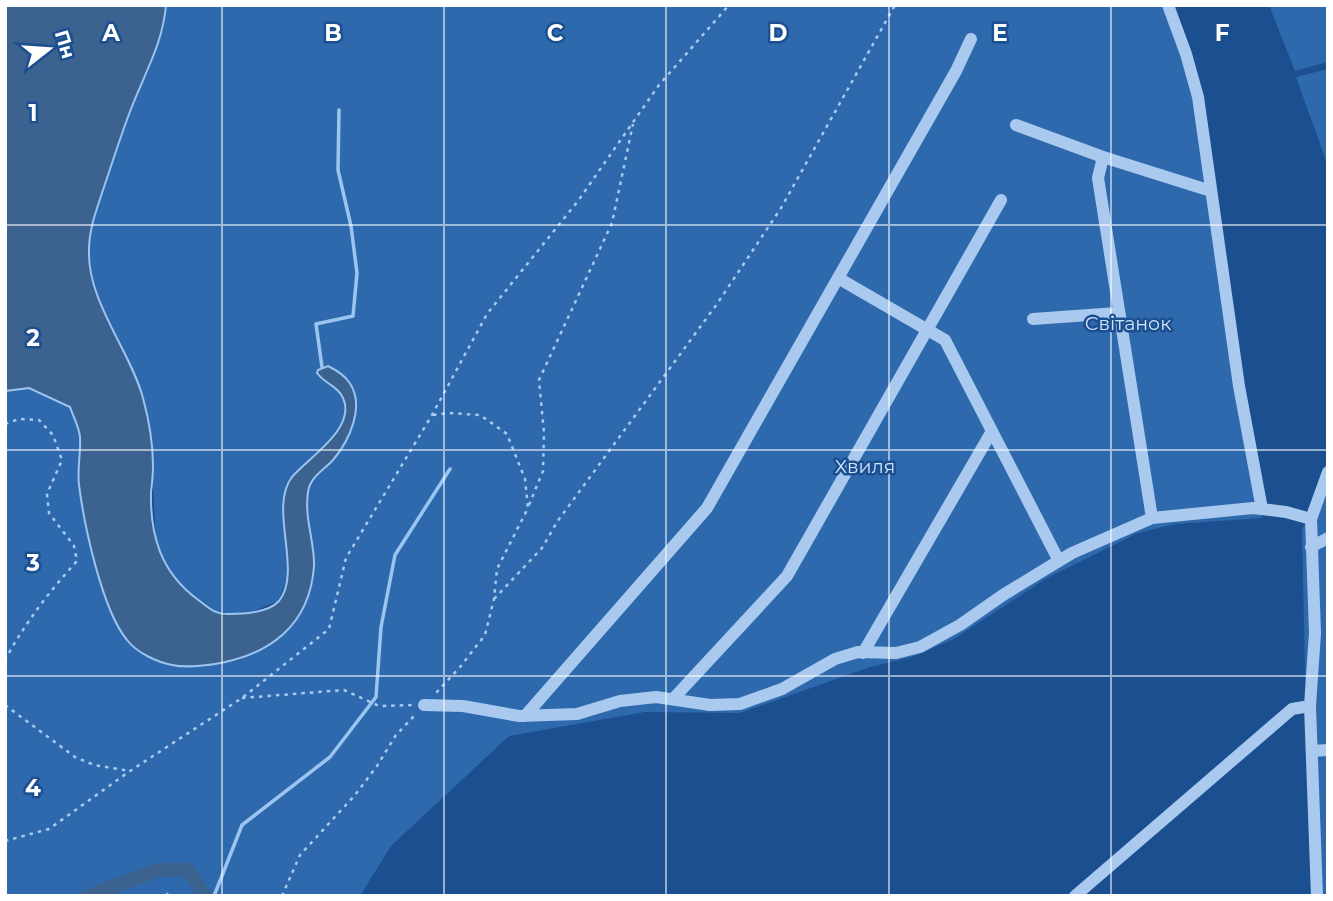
<svg xmlns="http://www.w3.org/2000/svg" width="1333" height="901" font-family="Montserrat,sans-serif">
	<style>
		.green { fill: #2e69ad }
		.water { fill: #3c6290; stroke: #9cc4f0; stroke-width: 2 }
		.lines { fill: none; stroke-linecap: round; stroke-linejoin: round }
		.stream { stroke: #9cc4f0; stroke-width: 3.5 }
		.canal { stroke: #3c6290; stroke-width: 14 }
		.path { stroke: #a9c9ee; stroke-width: 2.5; stroke-dasharray: 3.5 5; stroke-linecap: butt }
		.minor { stroke: #a9c9ee; stroke-width: 12 }
		.grid { fill: none; stroke: #fff; stroke-width: 2; stroke-opacity: 0.55 }
		.labels { text-anchor: middle; stroke-width: 5; stroke-linejoin: round; paint-order: stroke }
		.park-label { font-size: 19px; fill: #cfe3fa; stroke: #1b4f8f }
		.grid-label { font-size: 23px; text-anchor: middle; font-weight: bold; fill: #fff; stroke: #1b4f8f; stroke-width: 5; stroke-linejoin: round; paint-order: stroke }
	</style>
	<rect width="100%" height="100%" fill="#1b4f8f"/>
	<path class="green" d="M166,5H1172L1200,96L1262,518L1175,524L1138,533L1047,578L952,640L912,657L870,667L740,713L645,712L509,736L391,846L360,896H5V391L28,388L70,407L80,434L79,483L103,592L174,666L202,665L240,660L314,562C310,543 301,505 309,487C315,475 327,469 334,458C339,451 342,442 345,434C360,402 361,385 328,366C333,379 346,399 345,411C345,432 320,450 307,462C299,470 292,485 287,495C277,513 287,539 288,559C289,574 284,588 278,601L249,613L218,615L183,588L168,569L156,543L150,429L127,356L100,302L91,268L88,253L91,226L133,103L150,68L164,26Z
		M1269,5H1328V62L1295,71Z
		M1328,69V166L1296,77Z
		M1328,485V896H1322L1306,718L1302,529Z"/>
	<path class="water" d="M5,5H166C163,42 146,71 133,104C122,131 114,158 105,184C98,206 89,227 89,250C87,301 130,350 143,398C149,420 153,443 153,466C153,475 152,484 151,492C150,536 161,572 197,599C208,607 215,615 229,614C243,614 268,613 279,601C303,571 268,508 292,477C308,458 357,428 343,398C338,386 325,384 317,373L318,370L328,366C336,370 344,375 349,382C366,406 349,441 333,460C324,470 310,477 308,492C304,518 315,543 314,566C310,625 270,655 215,664C201,666 186,668 172,665C157,662 137,653 127,640C102,610 84,524 79,485C77,469 81,453 80,437C79,427 73,416 70,407L29,388L5,391Z"/>
	<g class="lines">
		<path class="stream" d="M322,367L316,324L353,316L357,273L351,226L338,170L339,110
			M214,896L242,825L330,757L376,697L381,627L395,555L450,469"/>
		<path class="canal" d="M88,896L158,870H188L205,896"/>
		<path class="path" d="M433,415L449,413L480,415L507,434L525,479L528,508L497,569L494,599L485,635L460,667L435,694
			M5,424L19,419L39,420L53,435L62,460L47,494L49,513L74,546L77,561C49,592 25,623 5,660
			M529,505L543,471L544,433L539,380L612,223L633,124
			M494,599L542,548L557,522L717,304L781,208L895,5
			M242,698L344,690L379,706L413,705
			M5,705L75,757L94,765L130,771
			M5,841L49,829L130,771L242,698L329,629L346,558L432,415L487,314L578,201L659,85L729,5
			M166,896L170,890
			M282,896L300,855L355,795L377,766L396,735L416,714"/>
		<path class="minor" d="M1168,5L1186,54L1198,97L1239,386L1262,509
			M1016,125L1103,157
			M838,278L956,71L971,39
			M1033,319L1117,313
			M1152,518L1098,178L1103,157L1211,191
			M1311,547L1328,538
			M863,653L992,431
			M673,699L787,576L1001,200
			M424,705L463,706L519,716L577,714L620,701L656,697L710,705L740,704L782,689L835,659L858,652L896,653L920,647L960,625L1003,595L1072,553L1152,518L1253,508L1286,512L1311,519
			M1310,706L1315,633L1311,519L1328,472
			M525,716L707,508L838,278L945,340L1059,561
			M1312,751L1328,750
			M1075,896L1292,709L1310,706L1317,896"/>
	</g>
	<path class="grid" d="M222,5V896M444,5V896M666,5V896M889,5V896M1111,5V896M5,225H1328M5,450H1328M5,676H1328"/>
	<g class="labels">
		<g class="park-label">
			<text x="1128" y="330">Світанок</text>
			<text x="865" y="473">Хвиля</text>
		</g>
	</g>
	<g class="grid-label">
		<text x="111" y="41">A</text>
		<text x="333" y="41">B</text>
		<text x="555" y="41">C</text>
		<text x="778" y="41">D</text>
		<text x="1000" y="41">E</text>
		<text x="1222" y="41">F</text>
		<text x="33" y="121">1</text>
		<text x="33" y="346">2</text>
		<text x="33" y="571">3</text>
		<text x="33" y="796">4</text>
	</g>
	<rect width="1333" height="901" fill="none" stroke="#ffffff" stroke-width="14"/>
	<g transform="translate(49 49) rotate(73)" stroke="#1b4f8f" stroke-width="5" paint-order="stroke">
	<path d="M0-5L12 26L0 18L-12 26Z" fill="#ffffff"/>
	<text y="-10" font-size="19" font-weight="bold" text-anchor="middle" fill="#ffffff">Пн</text>
	</g>
</svg>
